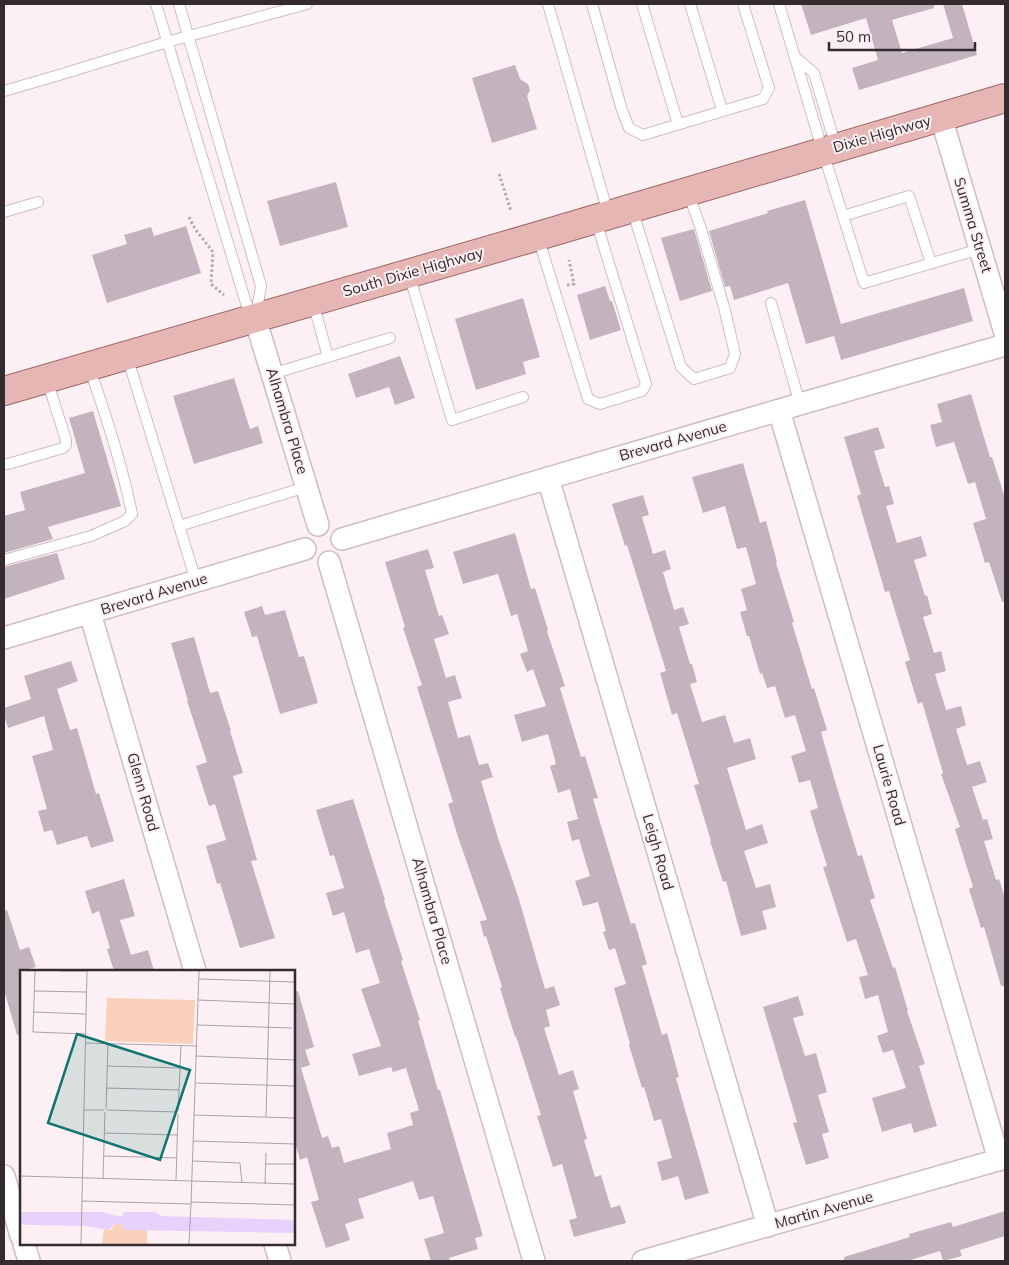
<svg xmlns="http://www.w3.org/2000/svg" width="1009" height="1265" font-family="Mulish,sans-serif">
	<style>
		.building { fill: #c3b3bf }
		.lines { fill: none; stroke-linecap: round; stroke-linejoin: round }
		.service-casing { stroke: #d1bcc2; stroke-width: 12 }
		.minor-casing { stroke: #d1bcc2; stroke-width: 24 }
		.primary-casing { stroke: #9c6664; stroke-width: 30 }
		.path { stroke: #b5aaad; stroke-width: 3; stroke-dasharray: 2.5 2.5; stroke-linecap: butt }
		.service { stroke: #fff; stroke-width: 10 }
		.minor { stroke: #fff; stroke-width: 21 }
		.primary { stroke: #e5b6b3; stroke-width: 28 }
		.labels { text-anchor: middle; stroke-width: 4; stroke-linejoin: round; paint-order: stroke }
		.street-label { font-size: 15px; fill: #332b2d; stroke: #fdf0f4 }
		.inset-road { fill: none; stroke: #aca1a4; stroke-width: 1 }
		.view { fill: #0f766e; fill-opacity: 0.15; stroke: #0f766e; stroke-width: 2.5 }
		.inset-edge { fill: none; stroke: #332b2d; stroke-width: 2.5 }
	</style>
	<rect width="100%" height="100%" fill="#fdf0f4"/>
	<path class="building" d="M801,4H934V8L892,20L902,53L953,38L943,4H962L977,55L859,90L852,68L878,60L866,18L811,35Z
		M515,65L520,79L528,84L530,90L527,96L537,129L492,143L472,78Z
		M336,182L348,227L280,246L267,201Z
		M805,200L841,324L964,288L973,321L841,360L834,336L806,344L788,283L734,300L730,286L725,287L709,231L768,213L767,211Z
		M186,226L201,273L107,303L92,255L127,244L124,235L151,227L154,236Z
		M694,229L712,291L680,301L661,238Z
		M605,286L610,301H612L621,330L590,340L577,295Z
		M523,298L540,357L523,362L526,374L476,390L455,319Z
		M400,356L415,398L395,405L389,387L356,398L348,374Z
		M234,378L250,429L258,426L263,443L194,464L173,396Z
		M971,394L990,457H992L1005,498V601L1002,602L989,562L985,563L973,523L986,519L975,482L968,484L954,442L936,447L930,425L942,422L937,404Z
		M93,411L121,506L48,527L53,539L4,553V516L25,510L20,492L85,473L69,418Z
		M878,427L885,448L874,451L885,487L889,486L894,504L886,506L897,543L921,536L927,556L914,560L925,596L927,595L932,614L923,617L934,653L941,651L946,671L935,674L946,710L961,706L966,725L956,729L967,765L980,761L987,782L972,787L983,820L987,819L993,839L984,841L996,880L999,879L1005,898V986H1001L984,927L981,928L969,889L973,887L955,829L960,827L941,774L943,773L922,702L918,704L905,662L910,660L889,591L885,592L857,496L861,494L844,437Z
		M743,463L760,523L766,521L777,562L776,563L794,622L792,623L812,689L814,688L827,730L821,732L837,788L858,856L862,855L875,898L870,900L893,968L895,967L908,1011H907L925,1064L919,1066L937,1126L914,1133L911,1123L882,1132L872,1098L906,1088L893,1050L883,1053L877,1036L888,1032L878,995L865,999L859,977L868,975L856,939L847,942L823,867L827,866L810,811L818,808L810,780L799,783L791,756L806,751L795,715L785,718L775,686L767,688L762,673L760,674L749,636H747L740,612L747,610L741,589L756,584L746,547L737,549L725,506L703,513L692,477Z
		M643,495L649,515L642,517L653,554L665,550L671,569L663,572L674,610L683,607L689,624L679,627L690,664H692L697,682L690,684L702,722L725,715L734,743L750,738L756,759L727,768L746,830L762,824L768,843L744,851L756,888L770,884L776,907L762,911L767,929L741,936L726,881L723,882L710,841H711L694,785L699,784L677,713L672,715L660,673L666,671L627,545L625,546L612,504Z
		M515,533L531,589L535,588L548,630L547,631L565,686L560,688L581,757L585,756L598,798L593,799L614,869L631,924L635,923L647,964L642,966L662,1035L667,1033L679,1077L676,1078L709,1193L685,1200L678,1176L662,1181L657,1162L672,1158L661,1119L654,1121L644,1087L642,1088L629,1045L630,1044L614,988L626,984L615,948L609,950L603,932L606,931L598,902L583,906L575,881L590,876L579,839L572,841L567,822L578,819L570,789L558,793L550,766L556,764L548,734L522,742L514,715L546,706L533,669L527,672L520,654L528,651L517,614L511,616L498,574L463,584L453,552Z
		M428,549L434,568L425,570L439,616L442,615L449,634L434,639L446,678L455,675L462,698L448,702L458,738L470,735L479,765L488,763L493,777L481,781L498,838L518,896L545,989L554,986L560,1005L546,1010L550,1026L544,1028L559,1075L573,1070L579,1089L573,1091L587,1139L584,1140L595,1177L601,1175L611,1208L620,1205L626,1223L574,1237L569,1220L577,1218L562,1164L553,1167L537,1116L541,1115L516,1036L515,1037L500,988L502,987L486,936L484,937L480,921L487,920L458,837L448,804L453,802L417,687L422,685L403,628L405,627L385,562Z
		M57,553L65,579L4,599V567Z
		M262,606L265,615L285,610L299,657L304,656L318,703L280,714L257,636L252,637L244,612Z
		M194,637L210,693L218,691L231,731H230L243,773L233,776L257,860L251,861L275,938L240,948L220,883L217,884L206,846L226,840L215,804L209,806L196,766L207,762L187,701H188L171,643Z
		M71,661L78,681L57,689L70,730L77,728L96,794L99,793L114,841L91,848L87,836L57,845L52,830L44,832L38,811L47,809L32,756L53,750L44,716L8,728L4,715V708L31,699L24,676Z
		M353,799L385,900L384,901L403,960L401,961L420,1020L418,1021L438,1090H440L483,1236L475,1238L478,1249L449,1258L450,1261H431L424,1239L444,1233L433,1196L419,1200L413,1181L358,1199L364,1218L345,1224L350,1240L326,1248L311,1202L319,1200L307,1157L300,1160L294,1139V992L298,991L314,1047L305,1050L310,1065L301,1068L322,1138L328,1136L332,1148L339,1146L344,1163L391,1149L387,1133L413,1125L410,1113L419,1110L406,1068L393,1072L391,1067L359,1076L352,1054L381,1046L361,989L380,983L369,949L356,953L344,912L333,916L326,893L344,888L334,855L330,856L316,810Z
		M124,879L135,916L120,920L131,955L148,950L154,971H114L107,949L110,948L99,911L92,914L85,891Z
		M7,910L20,950L29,947L36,967L21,971V1034L17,1035L4,990V911Z
		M798,996L804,1015L793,1018L805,1056L816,1053L827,1092L818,1095L829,1132L822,1134L829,1158L806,1165L793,1123L797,1122L763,1007Z
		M1005,1211V1236L960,1250L962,1256L943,1261L940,1251L907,1261H844V1257L910,1237L909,1234L951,1222L953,1227Z"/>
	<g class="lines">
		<defs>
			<path id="service" d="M156,4L246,303L255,317
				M179,4L261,286L256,315
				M548,4L608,213
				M592,4L622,110L629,128L643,135L763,99L769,88L743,4
				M642,4L678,124
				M690,4L722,110
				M779,4L823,152L864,283L980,249
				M795,57L814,73L836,147
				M4,91L59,75L167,42L307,4
				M632,209L681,367L694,379L730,368L735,354L724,307L701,229L688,192
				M4,212L38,202
				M843,216L909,196L931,263
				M538,237L588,399L600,404L642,391L646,384L596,221
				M409,274L452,420L523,397
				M313,302L328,357
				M771,303L800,404
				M127,356L196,581
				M272,374L390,338
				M4,464H8L63,448L66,445V440L47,380
				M179,526L306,487
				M4,560L91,536L125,521L132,514C122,464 106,415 89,367"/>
			<path id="minor" d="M941,117L1005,333
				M255,318L318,525
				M779,410L999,1160
				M548,478L768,1226
				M342,539L800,404L1005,345
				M329,562L534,1261
				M90,613L195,971
				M4,638L305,549
				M4,1176L21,1236
				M24,1244L29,1261
				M275,1244L280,1261
				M643,1261L1005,1158"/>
			<path id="primary" d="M4,391L538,236L1005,98"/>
		</defs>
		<use href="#service" class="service-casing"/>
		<use href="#minor" class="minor-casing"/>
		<use href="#primary" class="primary-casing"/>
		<path class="path" d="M499,174L511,211
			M189,217L195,229L213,252L211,284L224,295
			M567,285L574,284L569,260"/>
		<use href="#service" class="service"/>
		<use href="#minor" class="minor"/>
		<use href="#primary" class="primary"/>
	</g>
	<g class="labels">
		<g class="street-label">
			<text transform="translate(882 134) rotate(-16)" y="5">Dixie Highway</text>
			<text transform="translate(973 225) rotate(73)" y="5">Summa Street</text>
			<text transform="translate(413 272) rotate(-16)" y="5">South Dixie Highway</text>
			<text transform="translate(287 421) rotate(73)" y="5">Alhambra Place</text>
			<text transform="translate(673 441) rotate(-16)" y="5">Brevard Avenue</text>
			<text transform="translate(154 594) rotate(-17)" y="5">Brevard Avenue</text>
			<text transform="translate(889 785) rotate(74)" y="5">Laurie Road</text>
			<text transform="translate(143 792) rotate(74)" y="5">Glenn Road</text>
			<text transform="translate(658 852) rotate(74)" y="5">Leigh Road</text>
			<text transform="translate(432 911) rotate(74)" y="5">Alhambra Place</text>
			<text transform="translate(824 1210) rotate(-16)" y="5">Martin Avenue</text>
		</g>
	</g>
	<g transform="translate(20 970)">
		<rect width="275" height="275" fill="#fdf0f4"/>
		<path d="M87,28L175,30L173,74L85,71ZM94,254H101L106,260L127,259V274H82L84,259L92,260Z" fill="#fad0ba"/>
		<path d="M0,242H82L101,247L104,242H135L141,246L275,250V263L106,260L100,254H94L89,260L66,256L9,255L0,254Z" fill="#e7d2fb"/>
		<path class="inset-road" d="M15,1L13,62L66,64M40,1H67M179,9L275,12M14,21L66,22M178,30L275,34M14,42L66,44M177,55L272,58M65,73L177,76M176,86L275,90M87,96L160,98M176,113L275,116M86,118L159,120M86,139L88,74M64,140H84M87,140L157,142M158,141L161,76M174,145L275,148M246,147L250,1M85,163L158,165M173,171L275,174M84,186L157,188M173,191L220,193L222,213M245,194H275M0,206L275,214M83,208L85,142M156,210L158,144M245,214L246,183M62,231L171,234L179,1M171,232L275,235M61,274L67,1M169,274L171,234"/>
		<path class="view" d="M57,64L170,100L140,190L28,153Z"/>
		<rect width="275" height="275" class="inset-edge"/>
	</g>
	<rect width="1009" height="1265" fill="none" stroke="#332b2d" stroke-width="10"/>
	<path d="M829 42v8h146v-8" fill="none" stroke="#332b2d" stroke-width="2.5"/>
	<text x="836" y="42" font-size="15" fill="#332b2d" stroke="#fdf0f4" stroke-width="4" paint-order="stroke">50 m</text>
</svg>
